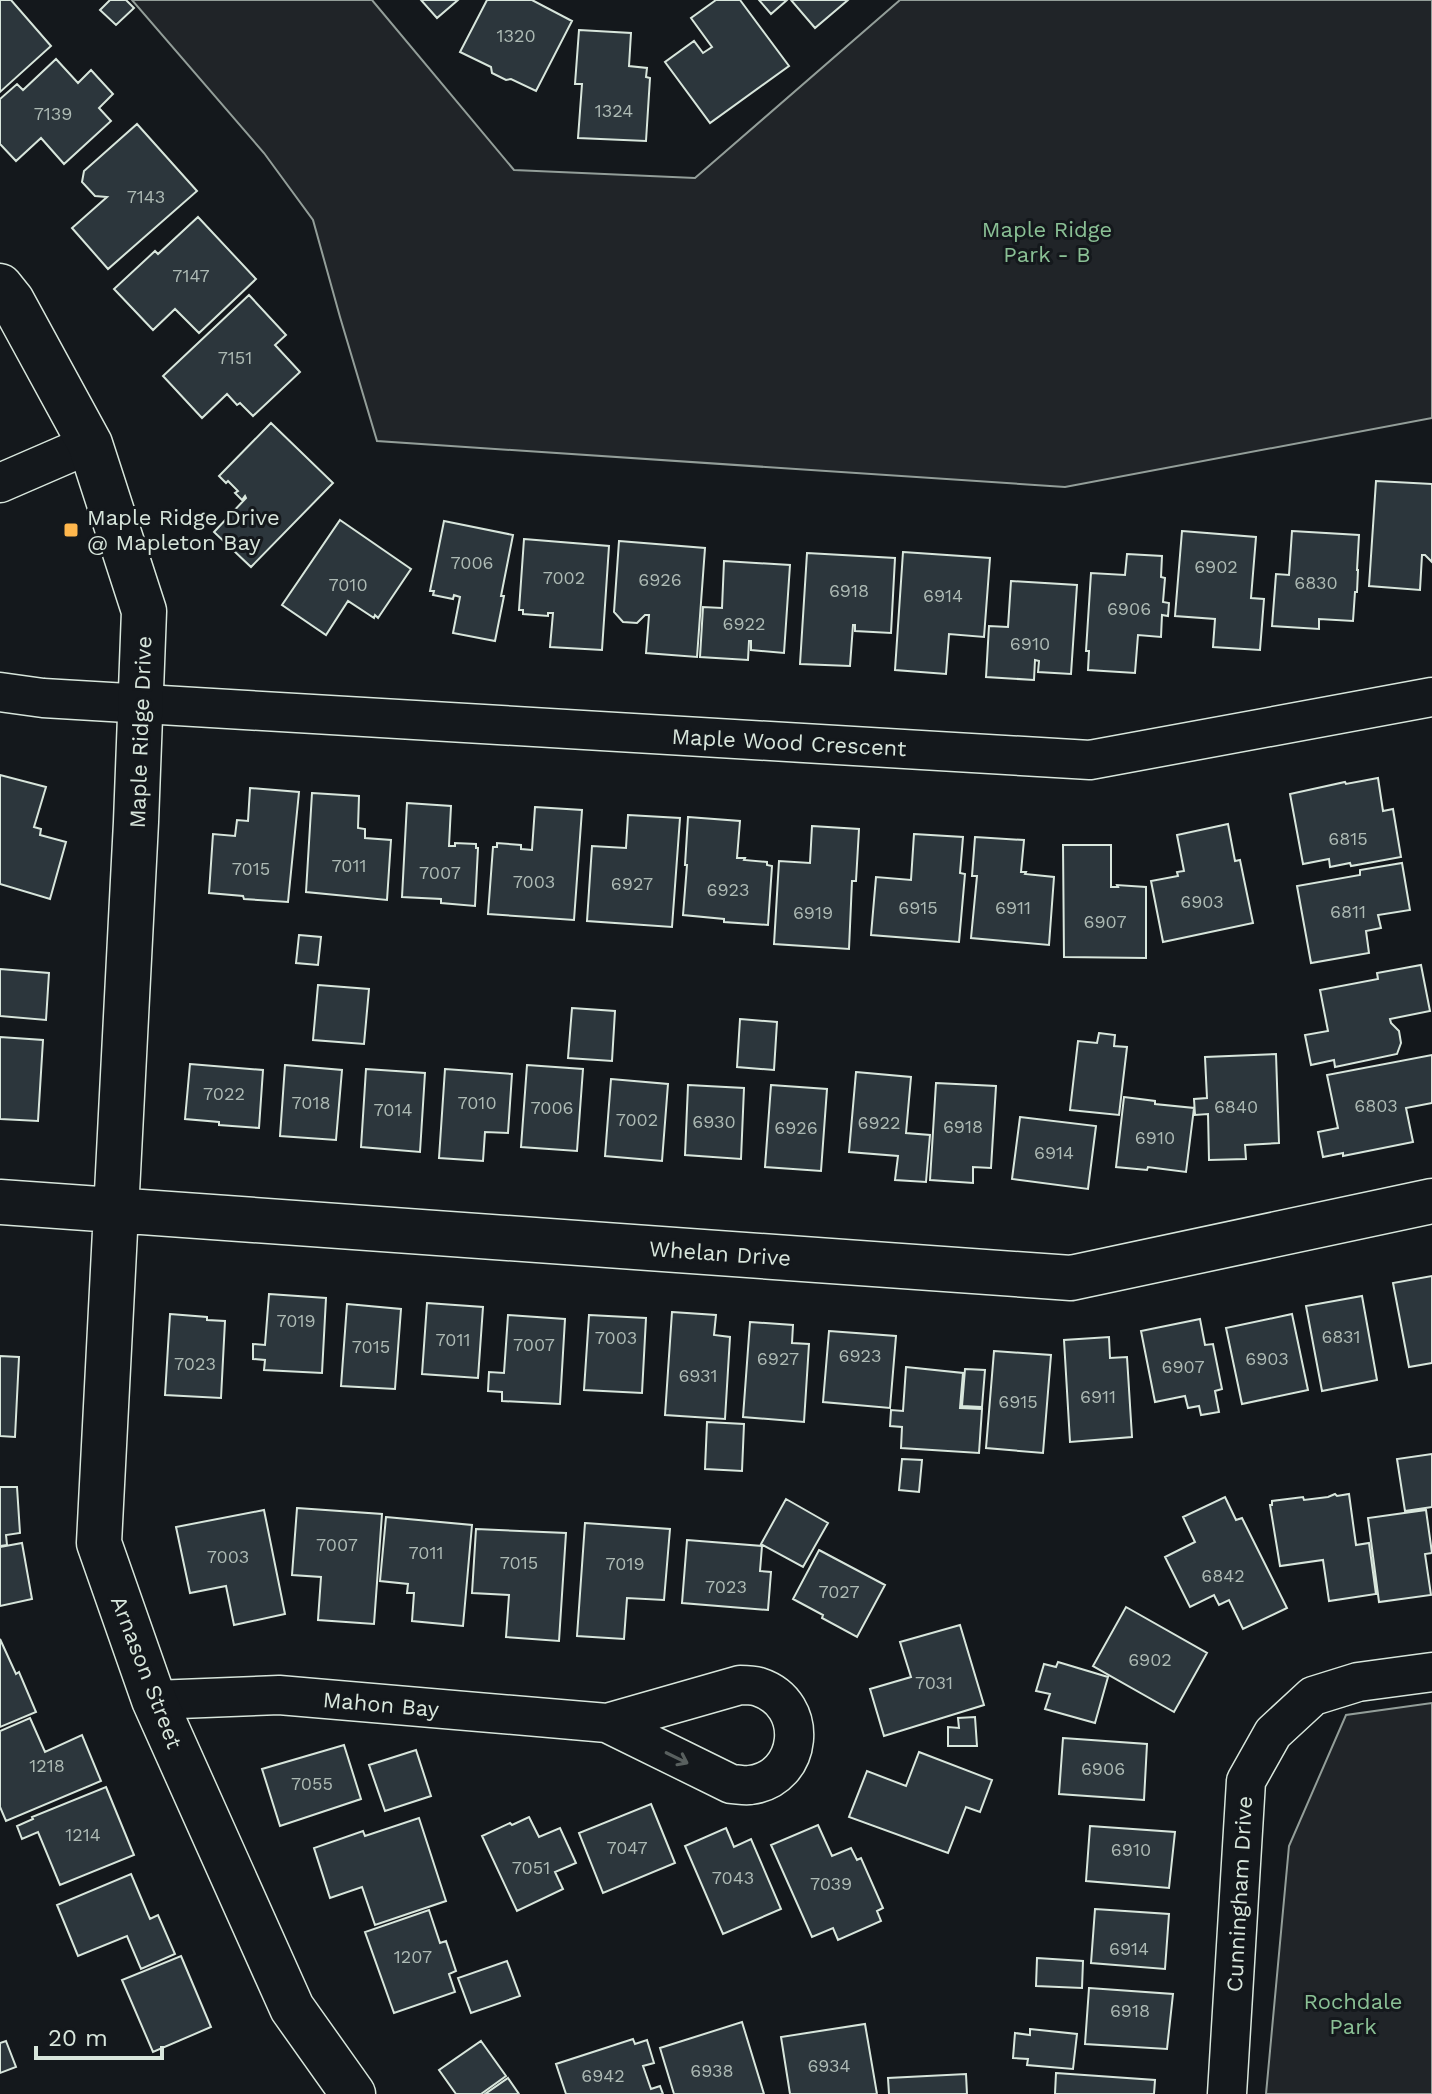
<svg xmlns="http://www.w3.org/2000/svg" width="1432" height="2094" font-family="'Work Sans',sans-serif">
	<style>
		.park { fill: #202428; stroke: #939e99; stroke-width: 2 }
		.building { fill: #2c363c; stroke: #d8e6dc; stroke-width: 2 }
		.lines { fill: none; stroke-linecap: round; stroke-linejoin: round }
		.street-casing { stroke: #d8e6dc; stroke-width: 41 }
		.secondary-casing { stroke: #d8e6dc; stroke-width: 47 }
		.street { stroke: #14181c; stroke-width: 38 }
		.secondary { stroke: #14181c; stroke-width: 44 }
		.oneway { stroke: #59605f }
		.poi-dot { fill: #ffb74d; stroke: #14181c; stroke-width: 3 }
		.labels { text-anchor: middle; stroke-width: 6; stroke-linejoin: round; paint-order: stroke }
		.number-label { font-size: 18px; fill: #adbab4 }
		.park-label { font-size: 22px; fill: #8ac095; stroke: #14181c }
		.poi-label { font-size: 22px; fill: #d8e6dc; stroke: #14181c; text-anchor: start }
		.street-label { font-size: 22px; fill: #d8e6dc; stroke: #14181c }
	</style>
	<rect width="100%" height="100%" fill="#14181c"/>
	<path class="park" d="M132,0H372L514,170L695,178L900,0H1432V418L1065,487L377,441L340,317L313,220L264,153Z
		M1432,1703V2094H1266L1289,1846L1346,1715Z"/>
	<path class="building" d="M0,0H11L51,46L0,92Z
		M110,0H126L134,8L116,25L100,10Z
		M421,0H458L437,18Z
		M487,0H532L572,21L536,91L511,79L506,80L492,73L491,67L460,52Z
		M716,0H740L789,66L710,123L665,62L694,41L703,53L712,47L691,18Z
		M759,0H787L771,14Z
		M791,0H848L815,28Z
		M579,30L631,33L629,66L647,68L646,77L650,78L646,141L578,138L582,84H575Z
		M56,59L78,83L91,70L113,94L99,108L111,121L64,164L41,138L16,161L0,144V99L17,84L23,90Z
		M137,124L197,191L108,269L72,228L107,197L95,196L82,182L84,171Z
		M198,217L256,279L199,333L175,309L153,330L114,289L155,251L158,254Z
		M249,295L286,335L275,345L300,372L253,416L240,403L237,405L227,394L202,418L163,376Z
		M271,423L333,483L251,567L214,532L246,498L245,496L242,500L235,493L238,491L228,481L226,483L219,476Z
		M1376,481L1432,484V562L1425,555H1422L1420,590L1369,586Z
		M340,520L411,569L378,618L375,615L374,618L348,601L326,635L282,605Z
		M444,521L513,535L501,596H504L495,641L453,633L460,597L454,595L453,599L433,595L434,591H430Z
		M1182,531L1256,537L1251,598L1264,599L1260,650L1213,647L1215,619L1175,616Z
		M1292,531L1359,535L1357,570H1358L1357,592H1355L1353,621L1319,619V629L1272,626L1276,574L1289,575Z
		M524,539L609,546L602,650L550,647L553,613H548V616L523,614V610H519Z
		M619,541L705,548L697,657L646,653L649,615H645L637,623L623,622L614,612Z
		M903,552L990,558L984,637L949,634L946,674L895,670Z
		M807,553L895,558L891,633L855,631V625H853L850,666L800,664Z
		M1127,554L1162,556L1161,577L1165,578L1163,602L1169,603L1168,616L1162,615L1161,637L1138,635L1135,673L1088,670L1089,651H1086L1091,573L1125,575Z
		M724,561L790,565L784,653L751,650V641H749L748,660L700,657L703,607L722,608Z
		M1011,581L1077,585L1071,674L1038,672L1039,661L1035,660L1034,680L986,677L989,626L1008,627Z
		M0,775L46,787L34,827L41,829L40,835L66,842L50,899L0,884Z
		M1378,778L1383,811L1393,809L1401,857L1351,866L1350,863L1330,867L1329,859L1303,864L1290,794L1345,782L1346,784Z
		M250,788L299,792L288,902L244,899L243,896L209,893L213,834L235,836L237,820L248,821Z
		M312,793L359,796L358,828L365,829V838L391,840L387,900L306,892Z
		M407,803L451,806L449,846H455V843L476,844V848H478L475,906L441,903V899L402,897Z
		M535,807L582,810L574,920L488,914L493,847H497V843L521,845V849L532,850Z
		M628,815L680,818L672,927L587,921L592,846L626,848Z
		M688,817L740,821L737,858H745L744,860L767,862V865L772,866L768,925L724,922V919L683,915L687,865H685Z
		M1228,824L1235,861L1240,860L1253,923L1163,942L1151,881L1178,876L1177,872L1184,871L1177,835Z
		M812,826L859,829L856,881H852L849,949L774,944L779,861L810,863Z
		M914,834L963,837L960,873L965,874L959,942L871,935L876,877L911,880Z
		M975,837L1024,840L1021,872H1026L1025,874L1054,877L1049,945L971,938L977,876H972Z
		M1063,845H1111V887H1118L1117,885L1146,887V958L1064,957Z
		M1402,863L1410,910L1378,915L1381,928L1366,931L1369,953L1311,963L1297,886L1360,875V870Z
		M299,935L321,937L318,965L296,963Z
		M1421,965L1430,1011L1390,1019L1391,1023L1399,1031L1401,1043L1397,1054L1335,1067L1334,1060L1311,1065L1305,1035L1328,1031L1320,990L1378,979L1377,973Z
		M0,969L49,973L46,1020L0,1016Z
		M318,985L369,989L364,1044L313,1040Z
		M572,1008L615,1011L612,1061L568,1058Z
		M740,1019L777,1022L774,1070L737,1067Z
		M1099,1033L1115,1035L1114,1046L1127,1047L1119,1115L1070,1110L1078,1041L1097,1043Z
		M0,1037L43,1040L38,1121L0,1119Z
		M1276,1054L1279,1143L1245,1145L1246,1159L1209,1160L1208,1114L1195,1115L1194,1099L1207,1098L1205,1057Z
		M1432,1055V1103L1406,1108L1413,1142L1343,1156V1153L1323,1157L1318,1132L1338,1128L1327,1075Z
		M190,1064L263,1070L259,1128L219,1125V1122L185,1119Z
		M285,1065L342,1070L336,1140L280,1136Z
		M527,1065L583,1069L577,1151L521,1147Z
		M366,1069L425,1073L420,1152L361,1147Z
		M445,1069L512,1074L508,1133L485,1132L483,1161L439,1158Z
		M856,1072L911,1077L906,1133L930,1135L926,1182L895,1180L898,1156L849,1152Z
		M611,1079L668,1084L662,1161L605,1156Z
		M936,1083L996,1086L991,1168L973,1167V1183L930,1180Z
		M688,1085L744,1088L741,1159L685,1155Z
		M771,1085L827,1089L821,1171L765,1167Z
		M1124,1097L1155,1101V1104L1194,1108L1186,1172L1155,1168L1148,1167L1147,1170L1116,1167Z
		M1020,1117L1096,1126L1088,1189L1012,1179Z
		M1432,1276V1363L1409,1367L1393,1283Z
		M269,1294L326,1298L322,1373L264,1370L265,1360L253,1359V1344L265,1345Z
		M1362,1296L1377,1380L1322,1391L1306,1306Z
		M427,1303L483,1307L478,1378L422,1374Z
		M347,1304L401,1309L395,1389L341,1386Z
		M672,1312L716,1315L714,1335L730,1337L725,1419L665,1415Z
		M170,1314L207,1317V1320L225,1321L221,1398L165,1395Z
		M1292,1314L1308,1390L1242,1404L1226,1328Z
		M508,1315L565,1319L560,1404L502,1401V1392L488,1391L489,1372L504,1373Z
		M589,1315L646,1318L642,1393L584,1390Z
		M1200,1319L1205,1345L1213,1344L1222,1389L1215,1391L1219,1412L1201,1415L1199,1406L1188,1408L1185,1396L1155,1402L1141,1331Z
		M750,1322L793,1325L792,1343L809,1344L804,1422L743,1417Z
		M829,1331L896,1336L890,1408L823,1402Z
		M1109,1337L1110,1358L1127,1357L1132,1437L1070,1442L1064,1340Z
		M994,1351L1051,1355L1043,1453L986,1448Z
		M0,1356L19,1357L15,1437L0,1436Z
		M906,1367L963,1373L960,1408L982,1409L979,1453L901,1448L902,1427L890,1426L891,1410L903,1411Z
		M965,1369L985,1370L982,1407L962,1406Z
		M707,1422L744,1424L742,1471L705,1469Z
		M1432,1454V1507L1405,1511L1397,1459Z
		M902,1459L922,1460L919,1492L899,1490Z
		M0,1487H17L20,1533L6,1535L7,1545L0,1546Z
		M1335,1494L1337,1496L1349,1494L1356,1545L1369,1543L1376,1594L1329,1601L1323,1560L1280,1566L1270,1505H1272V1501L1303,1497L1304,1500L1328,1497Z
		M1225,1497L1236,1520L1242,1518L1287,1608L1243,1629L1229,1600L1219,1605L1214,1595L1190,1607L1165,1557L1195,1542L1183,1517Z
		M786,1499L828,1523L803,1567L761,1544Z
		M297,1508L382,1514L374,1624L318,1620L321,1577L292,1575Z
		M264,1510L285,1614L234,1625L226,1586L190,1593L176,1527Z
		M1426,1510L1432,1553L1425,1554L1431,1595L1379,1602L1368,1518Z
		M386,1517L472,1525L463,1626L412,1621L414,1593H407L408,1584L380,1581Z
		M585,1523L670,1529L664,1600L627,1598L624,1639L577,1636Z
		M476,1529L566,1533L559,1641L506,1637L509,1595L472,1593Z
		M687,1540L762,1546L760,1571L771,1572L768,1610L682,1603Z
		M22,1543L32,1599L0,1606V1547Z
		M819,1550L885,1585L857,1637L822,1618L823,1615L793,1599Z
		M1126,1607L1207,1653L1174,1712L1093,1666Z
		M960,1625L984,1705L884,1736L870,1689L911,1677L900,1642Z
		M0,1639L16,1674L19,1672L36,1712L0,1727Z
		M1058,1662L1108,1677L1095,1723L1045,1709L1050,1694L1036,1691L1044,1664L1056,1667Z
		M975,1717L977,1746H948V1727L959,1728L958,1718Z
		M30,1718L45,1752L82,1735L101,1781L6,1821L0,1807V1731Z
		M1063,1738L1147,1744L1144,1800L1059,1794Z
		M344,1745L361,1799L280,1826L262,1769Z
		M416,1750L431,1796L385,1811L369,1765Z
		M919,1752L992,1780L980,1812L966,1807L948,1853L849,1817L867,1771L906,1786Z
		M106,1787L134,1855L60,1885L38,1832L22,1839L17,1826L33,1819L32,1817Z
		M651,1804L675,1863L603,1893L579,1833Z
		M529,1817L539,1837L560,1828L576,1863L555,1872L563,1889L517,1911L482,1836L510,1823L512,1825Z
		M419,1818L446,1901L375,1925L362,1887L330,1898L314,1848L363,1831L365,1836Z
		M818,1825L832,1856L851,1848L857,1860L861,1858L883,1908L877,1911L881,1921L838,1940L833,1928L812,1937L771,1845Z
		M1090,1826L1175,1832L1169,1888L1086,1881Z
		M726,1828L734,1847L751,1839L781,1909L723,1934L685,1846Z
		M131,1874L150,1919L158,1915L175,1954L141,1969L127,1936L78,1956L57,1905Z
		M1095,1909L1169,1914L1165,1969L1091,1963Z
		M429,1910L440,1943L446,1941L456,1971L449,1974L455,1992L394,2013L365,1932Z
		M181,1956L211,2027L153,2052L122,1980Z
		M1037,1958L1083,1961L1082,1988L1036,1986Z
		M507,1961L520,1996L471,2013L458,1978Z
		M1089,1988L1173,1994L1167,2049L1085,2044Z
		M742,2022L764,2094H674L660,2048Z
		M865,2024L877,2094H790L781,2037Z
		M1030,2029L1077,2034L1073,2069L1027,2065L1028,2059L1013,2058L1015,2033L1030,2035Z
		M633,2039L635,2044L647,2040L654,2063L643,2066L651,2089L660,2086L663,2094H566L556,2064Z
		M6,2041L16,2067L0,2073V2043Z
		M481,2041L506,2076L481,2094H456L439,2070Z
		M1056,2073L1155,2080L1154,2094H1055Z
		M966,2074L967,2094H889L888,2078Z
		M508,2078L519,2094H485Z"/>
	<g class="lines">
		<defs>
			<path id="street" d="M0,483L90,444
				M0,692L43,698L1090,760L1432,697
				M154,1700L279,1695L607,1723L731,1784C737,1784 744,1786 750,1785C803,1779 811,1704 759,1687C753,1685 746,1685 740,1685L607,1723
				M1227,2094L1246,1781L1273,1733L1313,1696L1358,1682L1432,1672"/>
			<path id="secondary" d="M0,286L12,301L90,444L144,611L136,822L99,1543L154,1700L292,2008L353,2094
				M0,1202L1071,1278L1432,1201"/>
		</defs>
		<use href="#street" class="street-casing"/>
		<use href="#secondary" class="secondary-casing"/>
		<use href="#street" class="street"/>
		<use href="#secondary" class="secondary"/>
	</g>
	<defs><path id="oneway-shaft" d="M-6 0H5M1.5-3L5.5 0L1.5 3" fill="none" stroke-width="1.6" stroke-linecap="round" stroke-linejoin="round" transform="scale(2)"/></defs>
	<use class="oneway" href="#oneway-shaft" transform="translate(677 1758) rotate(26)"/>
	<rect class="poi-dot" x="63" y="522" width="16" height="16" rx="4"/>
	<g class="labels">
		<g class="number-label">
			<text x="516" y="42">1320</text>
			<text x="614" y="117">1324</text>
			<text x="53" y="120">7139</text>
			<text x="146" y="203">7143</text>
			<text x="191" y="282">7147</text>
			<text x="235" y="364">7151</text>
			<text x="472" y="569">7006</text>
			<text x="1216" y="573">6902</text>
			<text x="564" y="584">7002</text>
			<text x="660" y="586">6926</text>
			<text x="1316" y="589">6830</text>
			<text x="348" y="591">7010</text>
			<text x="849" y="597">6918</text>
			<text x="943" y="602">6914</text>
			<text x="1129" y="615">6906</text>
			<text x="744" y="630">6922</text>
			<text x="1030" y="650">6910</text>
			<text x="1348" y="845">6815</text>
			<text x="349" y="872">7011</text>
			<text x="251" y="875">7015</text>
			<text x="440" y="879">7007</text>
			<text x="534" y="888">7003</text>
			<text x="632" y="890">6927</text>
			<text x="728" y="896">6923</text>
			<text x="1202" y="908">6903</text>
			<text x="918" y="914">6915</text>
			<text x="1013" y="914">6911</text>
			<text x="1348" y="918">6811</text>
			<text x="813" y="919">6919</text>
			<text x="1105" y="928">6907</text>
			<text x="224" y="1100">7022</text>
			<text x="311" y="1109">7018</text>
			<text x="477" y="1109">7010</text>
			<text x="1376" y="1112">6803</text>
			<text x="1236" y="1113">6840</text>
			<text x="552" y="1114">7006</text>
			<text x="393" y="1116">7014</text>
			<text x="637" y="1126">7002</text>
			<text x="714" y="1128">6930</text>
			<text x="879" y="1129">6922</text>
			<text x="963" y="1133">6918</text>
			<text x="796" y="1134">6926</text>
			<text x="1155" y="1144">6910</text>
			<text x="1054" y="1159">6914</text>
			<text x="296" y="1327">7019</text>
			<text x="1341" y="1343">6831</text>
			<text x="616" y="1344">7003</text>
			<text x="453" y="1346">7011</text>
			<text x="534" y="1351">7007</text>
			<text x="371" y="1353">7015</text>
			<text x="860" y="1362">6923</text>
			<text x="778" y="1365">6927</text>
			<text x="1267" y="1365">6903</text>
			<text x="195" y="1370">7023</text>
			<text x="1183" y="1373">6907</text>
			<text x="698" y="1382">6931</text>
			<text x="1098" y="1403">6911</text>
			<text x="1018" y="1408">6915</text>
			<text x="337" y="1551">7007</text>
			<text x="426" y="1559">7011</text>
			<text x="228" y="1563">7003</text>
			<text x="519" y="1569">7015</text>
			<text x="625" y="1570">7019</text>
			<text x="1223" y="1582">6842</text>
			<text x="726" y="1593">7023</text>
			<text x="839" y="1598">7027</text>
			<text x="1150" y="1666">6902</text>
			<text x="934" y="1689">7031</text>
			<text x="47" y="1772">1218</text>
			<text x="1103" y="1775">6906</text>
			<text x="312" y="1790">7055</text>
			<text x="83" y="1841">1214</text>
			<text x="627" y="1854">7047</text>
			<text x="1131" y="1856">6910</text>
			<text x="531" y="1874">7051</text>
			<text x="733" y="1884">7043</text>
			<text x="831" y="1890">7039</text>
			<text x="1129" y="1955">6914</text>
			<text x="413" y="1963">1207</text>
			<text x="1130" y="2017">6918</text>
			<text x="829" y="2072">6934</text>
			<text x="712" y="2077">6938</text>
			<text x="603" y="2082">6942</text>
		</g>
		<g class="park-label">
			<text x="1047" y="237">Maple Ridge<tspan x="1047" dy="25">Park - B</tspan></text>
			<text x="1353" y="2009">Rochdale<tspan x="1353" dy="25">Park</tspan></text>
		</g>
		<g class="poi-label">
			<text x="87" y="525">Maple Ridge Drive<tspan x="87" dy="25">@ Mapleton Bay</tspan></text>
		</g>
		<g class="street-label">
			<text transform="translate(140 732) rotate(-88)" y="8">Maple Ridge Drive</text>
			<text transform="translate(789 742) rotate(3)" y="8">Maple Wood Crescent</text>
			<text transform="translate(720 1253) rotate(4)" y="8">Whelan Drive</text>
			<text transform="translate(147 1672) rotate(69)" y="8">Arnason Street</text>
			<text transform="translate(381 1704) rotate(5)" y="8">Mahon Bay</text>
			<text transform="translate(1239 1894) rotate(-87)" y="8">Cunningham Drive</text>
		</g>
	</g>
	<path d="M36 2046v12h126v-12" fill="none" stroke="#d8e6dc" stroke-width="4"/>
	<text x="48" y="2046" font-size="24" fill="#d8e6dc" stroke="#14181c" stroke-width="6" paint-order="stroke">20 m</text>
</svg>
